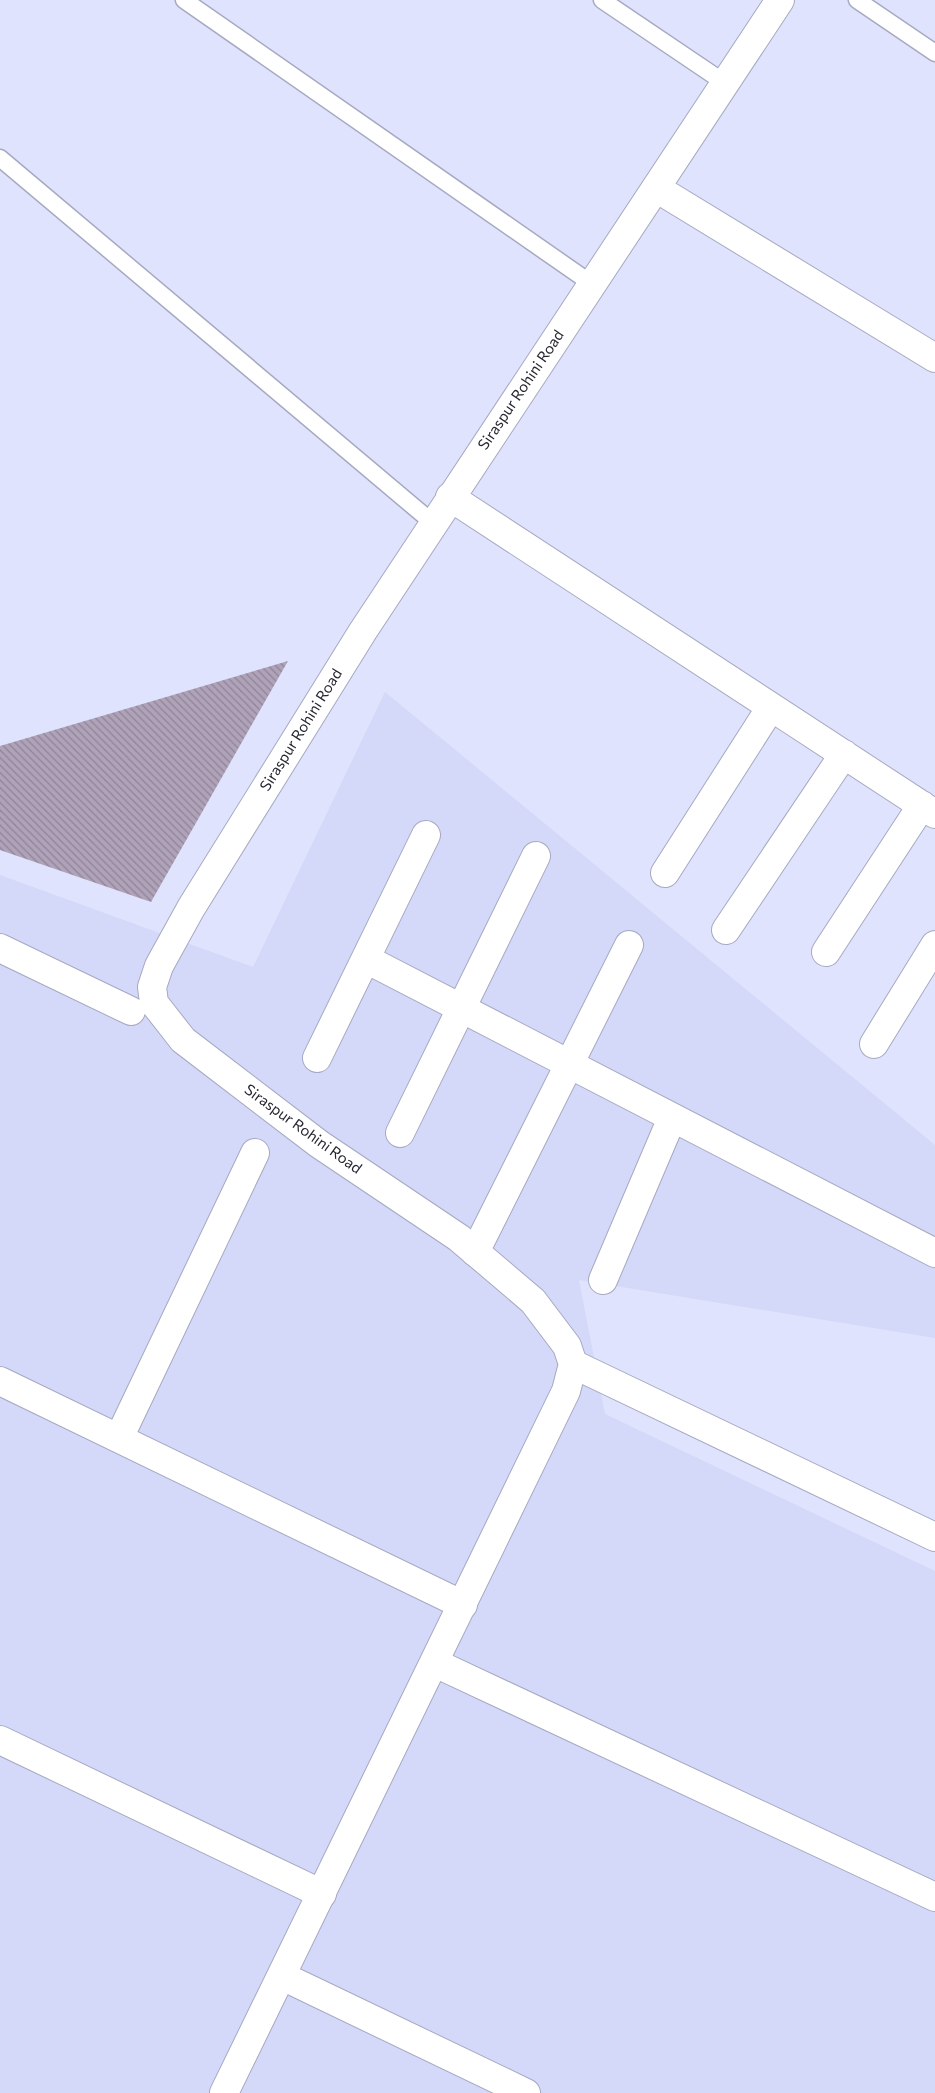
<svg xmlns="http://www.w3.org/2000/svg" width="935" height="2093" font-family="Commissioner,sans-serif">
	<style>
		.built { fill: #d4d8f9 }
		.building { fill: url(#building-back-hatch) }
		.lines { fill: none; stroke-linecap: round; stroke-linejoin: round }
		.lane-casing { stroke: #a6a9c1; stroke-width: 19 }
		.street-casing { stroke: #a6a9c1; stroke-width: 30 }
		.secondary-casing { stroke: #a6a9c1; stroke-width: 30 }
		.lane { stroke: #fff; stroke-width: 16 }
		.street { stroke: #fff; stroke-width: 28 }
		.secondary { stroke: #fff; stroke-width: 28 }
		.labels { text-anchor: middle; stroke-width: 4; stroke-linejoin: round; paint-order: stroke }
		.street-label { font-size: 15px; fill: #262730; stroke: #fff }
	</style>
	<defs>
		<pattern id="building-back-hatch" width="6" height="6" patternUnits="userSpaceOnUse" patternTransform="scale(1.25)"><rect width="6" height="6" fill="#afa2b9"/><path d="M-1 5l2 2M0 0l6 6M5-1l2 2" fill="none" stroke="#8e8497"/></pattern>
	</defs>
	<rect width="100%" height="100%" fill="#e0e3fd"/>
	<path class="built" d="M385,692L935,1145V1338L579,1280L605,1414L935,1571V2093H0V875L253,967Z"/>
	<path class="building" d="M288,661L151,902L0,850V746Z"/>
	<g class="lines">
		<defs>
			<path id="lane" d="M184,0L592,284
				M602,0L725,83
				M857,0L935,53
				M0,158L433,523"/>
			<path id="street" d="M656,188L935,358
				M450,497L935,814
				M665,873L771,707
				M726,930L844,754
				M0,948L131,1011
				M826,952L922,805
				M366,959L935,1253
				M874,1044L935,945
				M317,1058L426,835
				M400,1133L536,856
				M475,1252L629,945
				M603,1280L672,1118
				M573,1364L935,1537
				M0,1381L463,1605
				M119,1438L255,1153
				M435,1663L935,1897
				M0,1740L322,1894
				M282,1976L526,2093"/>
			<path id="secondary" d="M224,2093L566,1391L573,1364L567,1346L533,1301L459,1238L319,1144L183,1040L154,1003L152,987L159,966L191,908L363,631L780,0"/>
		</defs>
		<use href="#lane" class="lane-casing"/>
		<use href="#street" class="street-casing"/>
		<use href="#secondary" class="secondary-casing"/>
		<use href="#lane" class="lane"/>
		<use href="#street" class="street"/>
		<use href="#secondary" class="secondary"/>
	</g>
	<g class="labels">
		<g class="street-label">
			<text transform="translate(521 390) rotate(-56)" y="5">Siraspur Rohini Road</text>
			<text transform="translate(301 730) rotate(-58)" y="5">Siraspur Rohini Road</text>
			<text transform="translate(303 1129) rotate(36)" y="5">Siraspur Rohini Road</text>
		</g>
	</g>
</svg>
